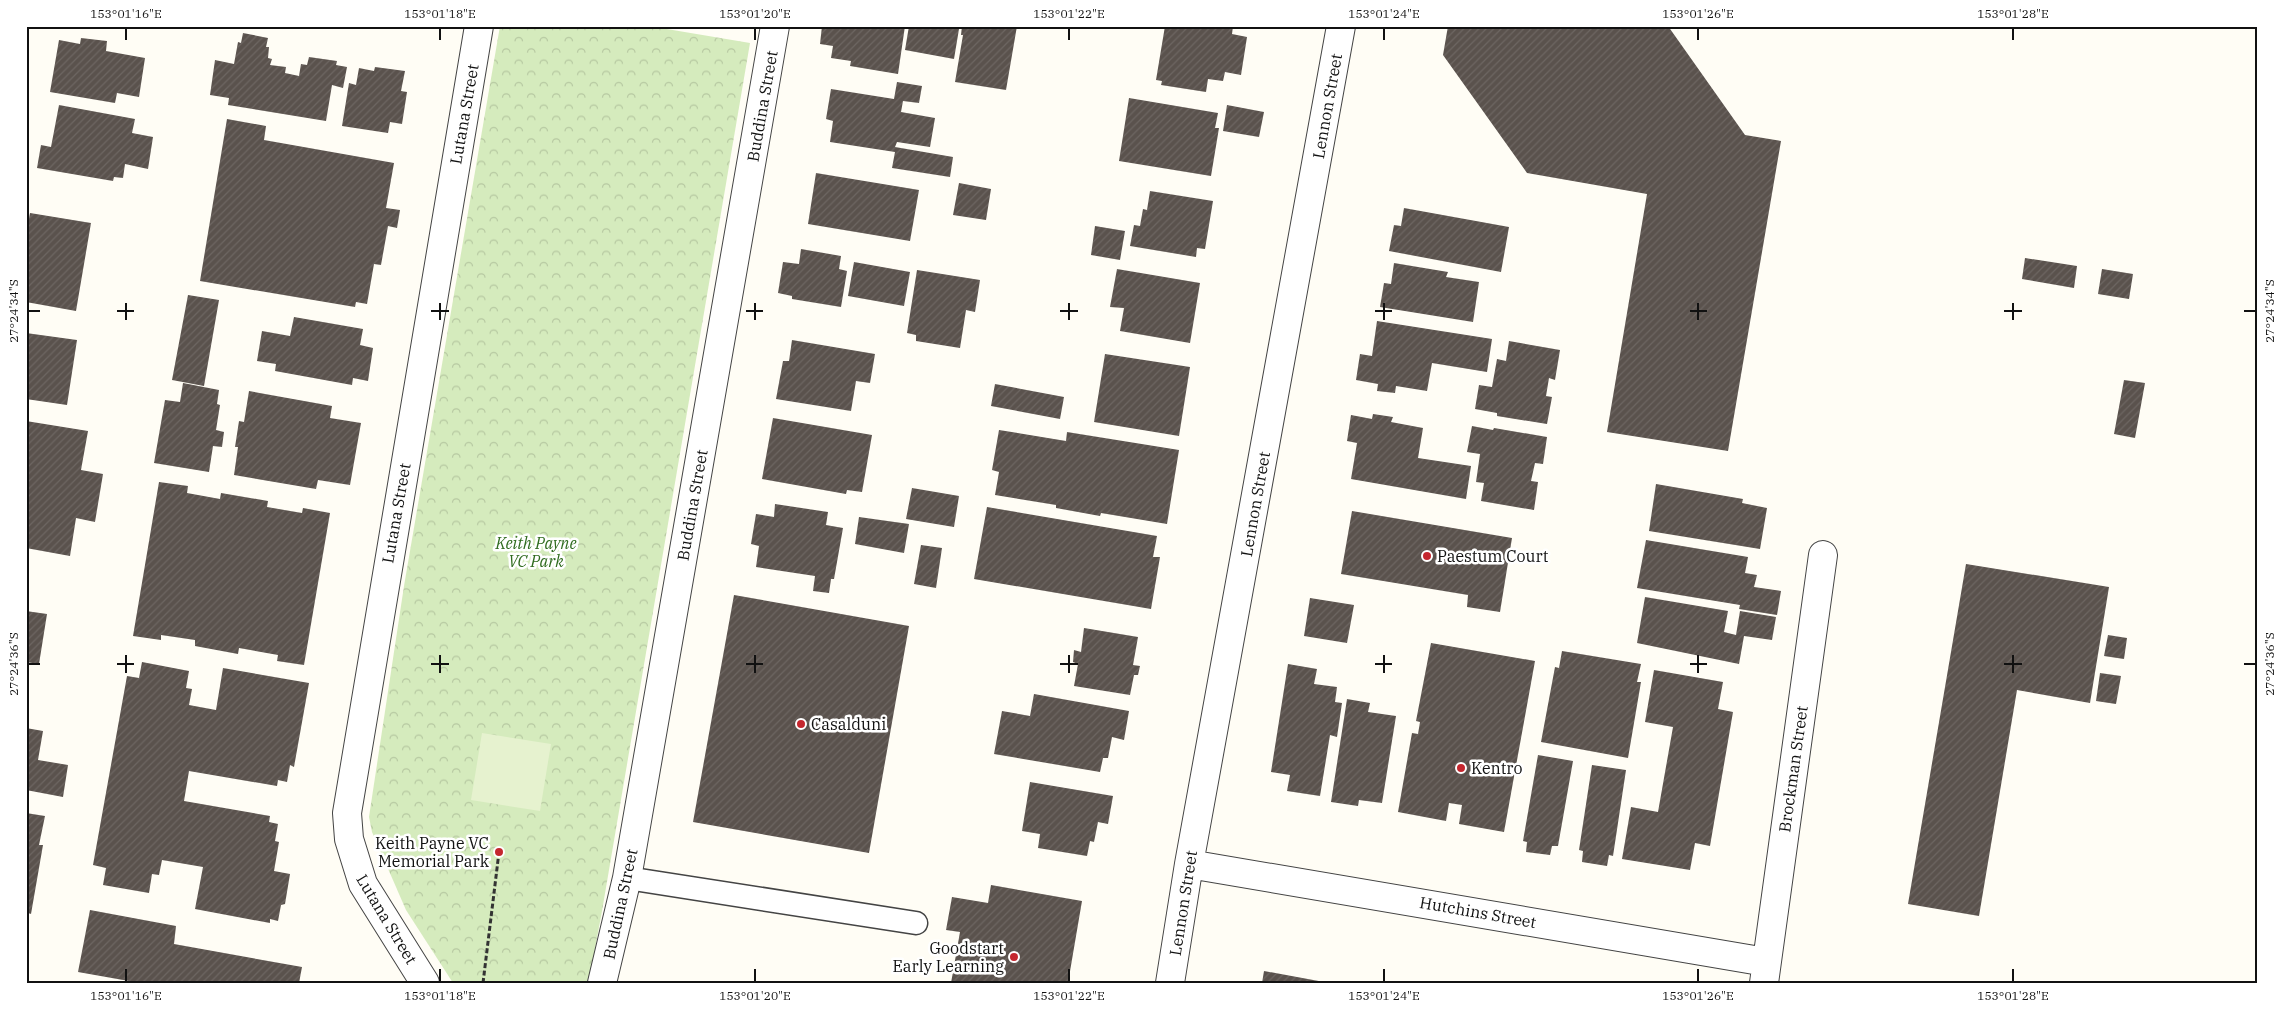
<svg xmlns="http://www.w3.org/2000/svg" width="2284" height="1009" font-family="'IBM Plex Serif',serif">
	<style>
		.park { fill: url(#park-crowns) }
		.pitch { fill: #e6f2cf }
		.building { fill: url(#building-hatch) }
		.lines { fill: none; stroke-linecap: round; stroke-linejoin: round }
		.lane-casing { stroke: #444; stroke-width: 25 }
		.street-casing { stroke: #444; stroke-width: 30 }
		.path { stroke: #333; stroke-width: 3; stroke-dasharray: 5 2.5; stroke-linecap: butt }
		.lane { stroke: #fff; stroke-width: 22 }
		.street { stroke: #fff; stroke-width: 28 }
		.ticks { fill: none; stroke: #111; stroke-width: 2 }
		.poi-dot { fill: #c4262e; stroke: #fff; stroke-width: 2 }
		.labels { text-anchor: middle; stroke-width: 5; stroke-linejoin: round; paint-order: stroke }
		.street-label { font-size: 16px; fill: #111; stroke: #fff }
		.park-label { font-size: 16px; font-style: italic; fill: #2f6b1f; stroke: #fff }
		.poi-label { font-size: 16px; fill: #111; stroke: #fff; text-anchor: start }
		.neatline { fill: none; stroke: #111; stroke-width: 2 }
		.ticks-label { font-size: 12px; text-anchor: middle; fill: #111 }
	</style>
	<defs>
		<pattern id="park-crowns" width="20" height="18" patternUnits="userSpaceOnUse" patternTransform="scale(1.25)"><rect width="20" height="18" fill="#d5ebbd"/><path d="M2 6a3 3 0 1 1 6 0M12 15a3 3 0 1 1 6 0" fill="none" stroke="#b6c8a1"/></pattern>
		<pattern id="building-hatch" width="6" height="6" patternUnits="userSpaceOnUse" patternTransform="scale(1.25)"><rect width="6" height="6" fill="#5a524d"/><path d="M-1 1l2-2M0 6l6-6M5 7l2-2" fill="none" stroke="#6d6662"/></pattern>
	</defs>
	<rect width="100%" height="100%" fill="#fffdf5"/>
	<path class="park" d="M500,26H649L750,43L602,911L591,970L587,983H453L406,910L372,832L369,817L404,586Z"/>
	<path class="pitch" d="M482,733L551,744L540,811L471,800Z"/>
	<path class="building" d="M822,26H905L898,74L850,66L851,61L831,58L833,46L820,44Z
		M909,26H945L959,29L954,59L905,50Z
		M962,26H1017L1006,90L955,82L963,35H961Z
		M1165,26H1233L1232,34L1247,37L1241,75L1225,72L1223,81L1208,79L1206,92L1161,85L1162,81L1156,80Z
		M1448,26H1668L1745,135L1781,141L1728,451L1607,432L1647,194L1527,173L1443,55Z
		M243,33L268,38L266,47H269L268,58L272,59L270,65L286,67L285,73L299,76L301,64L307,65L309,57L337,61L336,65L347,67L343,88L332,85L326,121L228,105L229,98L210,95L215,60L234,64L238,42L241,43Z
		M81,38L107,41L106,51L145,58L139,97L117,93L115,103L50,92L59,40L80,44Z
		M375,67L405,71L401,91L407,92L402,124L390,122L388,133L342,126L349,83L356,85L359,68L374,71Z
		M897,82L922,86L919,103L903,101L901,112L935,118L930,147L897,142L895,147L953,157L950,177L892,168L895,152L830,142L833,121L826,119L831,89L894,99Z
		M1129,98L1218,113L1215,128H1219L1211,176L1119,161Z
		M59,105L135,119L132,133L153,137L148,169L125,164L123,178L114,177L113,181L37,168L41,145L51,147Z
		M1227,105L1264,112L1259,137L1223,131Z
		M227,119L266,126L264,140L394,163L386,208L400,210L397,228L388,226L381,265L374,264L367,304L356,302L355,307L200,281Z
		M816,173L919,190L910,241L808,224Z
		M959,183L991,189L986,220L953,215Z
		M1150,191L1213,201L1205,249L1197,248L1196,257L1130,246L1134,225L1140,226L1143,209L1147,210Z
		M1404,208L1509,227L1501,272L1389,251L1394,225L1401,226Z
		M30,213L91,223L76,311L26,302V234Z
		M1095,226L1125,231L1120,260L1091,255Z
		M801,249L841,256L839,269L847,271L841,307L792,299V296L778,293L783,262L799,264Z
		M2025,258L2077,266L2074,288L2022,279Z
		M854,262L910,272L904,306L848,296Z
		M1394,263L1448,272L1446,277L1479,282L1473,322L1380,307L1384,283L1391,284Z
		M1117,269L1200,283L1190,343L1120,331L1124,308L1110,307Z
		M2102,269L2133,274L2129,299L2098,294Z
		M917,270L980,280L975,312L966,310L960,348L916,341V335L907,333Z
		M188,295L219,300L204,386L172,380Z
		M294,317L363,329L360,345L373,348L368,381L353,378L352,385L275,371L276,364L257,361L262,331L290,336Z
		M1377,321L1492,339L1487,372L1432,363L1427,391L1396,386L1395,393L1377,391L1378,384L1356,380L1360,354L1372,356Z
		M26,333L77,340L67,405L26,399Z
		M792,340L875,354L870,383L856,381L851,411L776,399L783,361H789Z
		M1509,341L1560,350L1555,380L1549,378L1546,396L1552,397L1547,424L1497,416V413L1475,409L1479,385L1492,387L1497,359L1506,361Z
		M1105,354L1190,367L1179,436L1094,422Z
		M2124,380L2145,383L2135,438L2114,434Z
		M183,383L219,390L217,404L220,405L216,430L224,432L222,447L213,446L209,472L154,463L165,400L180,402Z
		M995,384L1064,397L1060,419L991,406Z
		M249,391L332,406L330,418L361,423L350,485L318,480L316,489L234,475L238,447H235L239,421L244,422Z
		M1373,414L1393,417L1391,422L1423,428L1418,458L1471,466L1466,499L1351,479L1357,443L1347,441L1351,415L1372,419Z
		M773,418L872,435L862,492L847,490L846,494L762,479Z
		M26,421L88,431L81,470L103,474L95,522L76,518L70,556L26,548Z
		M1472,426L1493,430L1494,428L1547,437L1543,464L1535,463L1531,481L1538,482L1534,510L1481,501L1484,483L1476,482L1480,454L1467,452Z
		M999,430L1066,441L1067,432L1179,450L1167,524L1101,513L1100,516L1056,508V505L995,495L999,472L992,470Z
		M159,482L188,486L187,493L220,499L221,493L268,501L267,507L302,513L303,508L330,513L304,665L277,661L278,655L239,648L238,654L195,646V640L161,635V640L133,636Z
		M1656,484L1743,499L1742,503L1767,508L1760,549L1649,531Z
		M912,488L959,496L954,527L906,519Z
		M775,504L828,512L826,525L843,528L834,579H831L829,593L813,591L815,576L756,567L759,546L751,544L756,514L774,517Z
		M987,507L1157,536L1153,557H1160L1151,609L974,579Z
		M1352,511L1512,538L1500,612L1467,607L1468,595L1341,574Z
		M859,517L909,524L904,553L855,544Z
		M1646,540L1748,557L1745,573L1757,575L1754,587L1781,591L1777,615L1739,609L1740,605L1637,588Z
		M921,545L942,548L936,588L914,584Z
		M1966,564L2109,587L2090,703L2017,690L1979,916L1908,904Z
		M734,595L909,626L869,853L693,822Z
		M1645,597L1728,611L1724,632L1736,635L1740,611L1776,617L1772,640L1744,636L1739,664L1637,643Z
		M1310,598L1354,605L1347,643L1304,636Z
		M26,611L47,614L39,664L26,662Z
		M1084,628L1138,637L1133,665L1140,666L1138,675H1134L1130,695L1074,686L1078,664L1073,662L1074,650L1081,652Z
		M2108,635L2127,638L2124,659L2104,656Z
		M1431,643L1535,661L1504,832L1459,824L1462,805L1449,803L1446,821L1398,812L1412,733L1418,734L1420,722L1416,721Z
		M1562,651L1641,664L1637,682H1641L1628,758L1541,742L1555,667L1559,668Z
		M142,662L189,671L186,688L192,689L189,705L216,710L223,668L309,683L294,767L290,765L287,782L278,780L277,786L189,771L184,801L270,816L269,822L278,824L275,841L279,842L274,871L290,874L285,904L281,905L278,921L270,919V923L195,909L203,867L162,860L159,875L152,874L149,893L103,885L106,868L93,865L127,676L139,678Z
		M1288,664L1317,669L1314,684L1337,687L1335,702L1342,703L1337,737L1330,735L1320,796L1287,791L1290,775L1271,772Z
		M1654,670L1723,682L1718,709L1733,712L1710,846L1695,843L1690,870L1622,859L1631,807L1658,812L1673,727L1645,722Z
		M2100,673L2121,676L2116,704L2096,701Z
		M1034,694L1129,711L1124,740L1112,737L1108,758H1103L1100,772L994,754L1002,711L1030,716Z
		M1347,699L1370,703L1368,712L1396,716L1382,803L1359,800L1358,806L1331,802Z
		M26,728L43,731L38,760L68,765L63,797L26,790Z
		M1538,755L1573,761L1558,846H1552L1550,855L1526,852L1527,842L1523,841Z
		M1592,765L1626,770L1613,856L1609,855L1607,866L1582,862L1583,851L1579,850Z
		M1030,782L1113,796L1108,824L1098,822L1094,842L1090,841L1087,856L1038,848L1040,834L1022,831Z
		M26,813L45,816L39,845H43L31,914L28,913L27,918Z
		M991,885L1082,901L1068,983H951L960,932L946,930L952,897L988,903Z
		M90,910L176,926L174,944L302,967L299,983H140L78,972Z
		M1264,971L1324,982V983H1262Z"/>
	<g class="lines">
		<defs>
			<path id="lane" d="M627,878L916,923"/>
			<path id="street" d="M1189,864L1766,962
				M425,983L363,884L349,839L347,813L479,26
				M602,983L627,878L775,26
				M1170,983L1189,864L1341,26
				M1764,983L1823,555"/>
		</defs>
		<use href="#lane" class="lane-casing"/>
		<use href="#street" class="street-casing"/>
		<path class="path" d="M483,983L499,852"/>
		<use href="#lane" class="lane"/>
		<use href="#street" class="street"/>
	</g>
	<path class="ticks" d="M126,28V40M440,28V40M755,28V40M1069,28V40M1384,28V40M1698,28V40M2013,28V40M126,303V320M440,303V320M755,303V320M1069,303V320M1384,303V320M1698,303V320M2013,303V320M28,311H40M117,311H134M431,311H449M746,311H763M1060,311H1078M1375,311H1392M1690,311H1707M2004,311H2022M2244,311H2256M126,655V673M440,655V673M755,655V673M1069,655V673M1384,655V673M1698,655V673M2013,655V673M28,664H40M117,664H134M431,664H449M746,664H763M1060,664H1078M1375,664H1392M1690,664H1707M2004,664H2022M2244,664H2256M126,969V982M440,969V982M755,969V982M1069,969V982M1384,969V982M1698,969V982M2013,969V982"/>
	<g class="poi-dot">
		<circle cx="1427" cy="556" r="5"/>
		<circle cx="801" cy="724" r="5"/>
		<circle cx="1461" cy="768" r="5"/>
		<circle cx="499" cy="852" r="5"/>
		<circle cx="1014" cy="957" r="5"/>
	</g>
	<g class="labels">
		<g class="street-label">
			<text transform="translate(762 106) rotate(-80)" y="6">Buddina Street</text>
			<text transform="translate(1327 106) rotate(-80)" y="6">Lennon Street</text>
			<text transform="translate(464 114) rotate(-80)" y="6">Lutana Street</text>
			<text transform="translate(1255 504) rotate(-80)" y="6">Lennon Street</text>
			<text transform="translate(692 505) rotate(-80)" y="6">Buddina Street</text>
			<text transform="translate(396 513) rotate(-80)" y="6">Lutana Street</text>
			<text transform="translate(1793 769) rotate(-82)" y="6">Brockman Street</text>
			<text transform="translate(1183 903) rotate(-81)" y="6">Lennon Street</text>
			<text transform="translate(620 904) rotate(-78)" y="6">Buddina Street</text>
			<text transform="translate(1478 912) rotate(10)" y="6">Hutchins Street</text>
			<text transform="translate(387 919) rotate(59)" y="6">Lutana Street</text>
		</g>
		<g class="park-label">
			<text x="536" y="549">Keith Payne<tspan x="536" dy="18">VC Park</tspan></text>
		</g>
		<g class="poi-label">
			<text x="1437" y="562">Paestum Court</text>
			<text x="811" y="730">Casalduni</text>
			<text x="1471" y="774">Kentro</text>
			<text x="489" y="849" text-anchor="end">Keith Payne VC<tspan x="489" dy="18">Memorial Park</tspan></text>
			<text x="1004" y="954" text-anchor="end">Goodstart<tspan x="1004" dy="18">Early Learning</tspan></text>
		</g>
	</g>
	<rect width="2284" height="1009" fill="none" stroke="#ffffff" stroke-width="55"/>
	<rect x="28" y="28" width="2228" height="954" class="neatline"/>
	<g class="ticks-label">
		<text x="126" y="18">153°01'16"E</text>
		<text x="440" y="18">153°01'18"E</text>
		<text x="755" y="18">153°01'20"E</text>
		<text x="1069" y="18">153°01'22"E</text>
		<text x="1384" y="18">153°01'24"E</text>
		<text x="1698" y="18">153°01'26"E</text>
		<text x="2013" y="18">153°01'28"E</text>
		<text transform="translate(14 311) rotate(-90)" y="4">27°24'34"S</text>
		<text transform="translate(2270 311) rotate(-90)" y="4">27°24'34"S</text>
		<text transform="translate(14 664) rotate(-90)" y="4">27°24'36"S</text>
		<text transform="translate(2270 664) rotate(-90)" y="4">27°24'36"S</text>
		<text x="126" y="1000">153°01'16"E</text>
		<text x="440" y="1000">153°01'18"E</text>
		<text x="755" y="1000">153°01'20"E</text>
		<text x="1069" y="1000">153°01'22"E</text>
		<text x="1384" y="1000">153°01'24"E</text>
		<text x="1698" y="1000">153°01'26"E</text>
		<text x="2013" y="1000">153°01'28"E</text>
	</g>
</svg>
